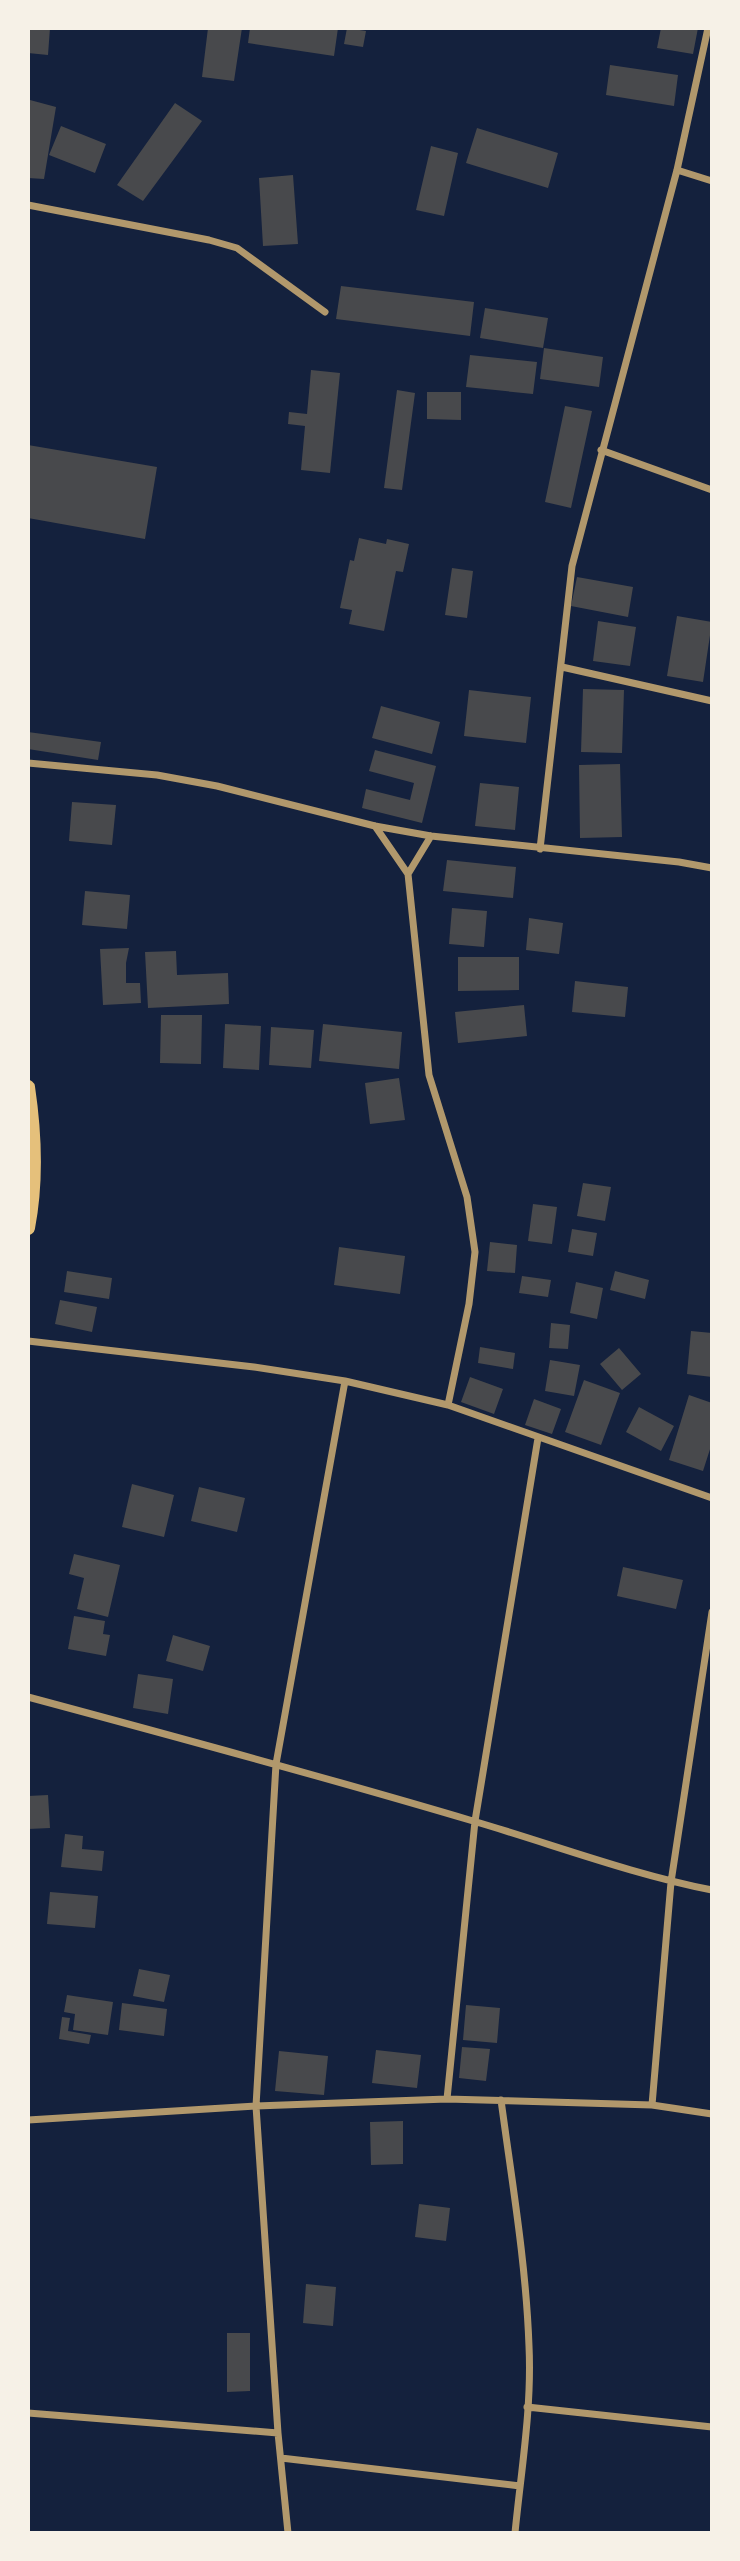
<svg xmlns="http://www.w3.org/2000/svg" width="740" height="2561" font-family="Jost,sans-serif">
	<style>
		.building { fill: #48494c }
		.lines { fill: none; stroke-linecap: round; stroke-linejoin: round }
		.minor { stroke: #b1986c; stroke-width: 7 }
		.secondary { stroke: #e5c07b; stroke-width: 14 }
	</style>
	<rect width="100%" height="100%" fill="#14213d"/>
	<path class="building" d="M28,28H50L48,55L28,53Z
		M208,28H242L234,81L202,77Z
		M250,28H338L334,56L248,43Z
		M347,28L366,31L363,47L344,44Z
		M661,28H698L693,54L657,48Z
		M610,65L678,75L674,106L606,95Z
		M30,100L56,107L44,179L28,178Z
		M175,103L202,121L143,201L117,185Z
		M61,126L106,144L95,173L49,155Z
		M477,128L558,153L548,188L466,163Z
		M431,146L458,153L444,216L416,210Z
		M293,175L298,244L263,246L259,178Z
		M341,286L474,302L470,336L336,319Z
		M485,308L548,318L543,348L480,338Z
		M544,348L603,357L599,387L540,379Z
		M470,355L537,362L533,394L466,387Z
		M311,370L340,373L330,473L301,470L305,426L288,424L289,412L307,414Z
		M397,390L415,393L402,490L384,488Z
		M427,392H461V420L427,419Z
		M565,406L592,411L571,508L545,502Z
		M28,445L157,467L145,539L28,518Z
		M359,538L386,544L387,539L409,544L403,572L396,571L384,631L349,624L352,610L340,608L350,560L354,561Z
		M452,568L473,571L467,618L445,615Z
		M577,577L633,587L628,617L571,606Z
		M677,616L712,622L703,682L667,676Z
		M598,621L636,627L630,666L593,661Z
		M583,689L624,690L622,753L581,752Z
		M469,690L531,697L526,743L464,736Z
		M381,706L440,722L432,754L372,738Z
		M28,732L101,742L98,760L28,749Z
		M375,750L436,766L422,823L362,808L366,789L410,800L414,783L369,771Z
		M620,764L622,837L580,838L579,765Z
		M480,783L519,787L515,830L475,826Z
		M72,802L116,805L112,845L69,841Z
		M447,860L516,867L513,898L443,891Z
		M85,891L130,895L127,929L82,925Z
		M452,908L487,911L484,947L449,944Z
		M529,918L563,923L559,954L526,950Z
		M129,948L126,963V983H140L141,1003L103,1005L100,949Z
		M176,951L177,975L228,973L229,1004L148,1008L145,952Z
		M458,957H519V990L458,991Z
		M575,981L628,987L625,1017L572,1012Z
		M524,1005L527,1036L458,1043L455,1012Z
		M161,1015H202L201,1064L160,1063Z
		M225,1024L261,1026L259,1070L223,1068Z
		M323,1024L402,1032L399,1069L319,1061Z
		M271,1027L314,1030L311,1068L269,1065Z
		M399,1078L405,1120L370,1124L365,1083Z
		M583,1183L611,1187L605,1221L577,1216Z
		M533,1204L557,1207L552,1244L528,1241Z
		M572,1229L597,1233L593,1256L568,1252Z
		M490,1242L517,1245L515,1273L487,1271Z
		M339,1247L405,1256L400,1294L334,1285Z
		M67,1271L112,1278L109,1299L64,1292Z
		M615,1271L649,1280L645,1299L610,1290Z
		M522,1276L551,1280L548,1297L519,1293Z
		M576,1282L603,1288L597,1319L570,1313Z
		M60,1300L97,1307L92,1332L55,1324Z
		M551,1323L570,1325L568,1349L549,1348Z
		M691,1331L712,1333V1377L687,1374Z
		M480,1347L515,1353L513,1369L478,1363Z
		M619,1348L641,1374L622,1390L600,1364Z
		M550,1360L580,1365L574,1396L545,1391Z
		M470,1377L503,1389L494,1414L461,1402Z
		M584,1380L620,1393L601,1445L565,1432Z
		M689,1395L712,1403V1443L703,1471L669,1460Z
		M534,1399L561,1409L552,1434L525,1425Z
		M639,1407L674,1426L661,1451L626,1432Z
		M132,1484L174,1495L164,1537L122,1527Z
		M199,1487L245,1498L237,1532L191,1521Z
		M74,1554L120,1565L108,1617L77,1609L84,1578L69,1574Z
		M623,1567L683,1580L676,1609L617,1596Z
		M74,1616L105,1621L103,1634L110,1635L106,1656L68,1649Z
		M173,1635L210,1646L203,1671L166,1661Z
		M138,1674L173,1679L168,1714L133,1708Z
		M48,1795L50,1828L28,1829V1796Z
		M65,1834L83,1836L82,1849L104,1851L102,1871L61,1867Z
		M50,1892L98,1896L95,1928L47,1924Z
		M139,1969L170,1975L164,2002L133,1996Z
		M67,1995L113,2002L108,2035L73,2030L75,2014L64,2012Z
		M122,2003L167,2009L164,2036L119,2030Z
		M466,2005L500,2008L497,2043L463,2040Z
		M62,2017L70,2018L68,2031L91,2035L89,2044L59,2039Z
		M462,2047L490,2049L486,2081L459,2078Z
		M376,2050L421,2055L417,2088L372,2083Z
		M279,2051L328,2056L324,2095L275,2091Z
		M403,2121V2164L371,2165L370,2122Z
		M419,2204L450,2208L446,2241L415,2237Z
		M306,2284L336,2287L333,2326L303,2323Z
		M227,2333H250V2391L227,2392Z"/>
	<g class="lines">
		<path class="minor" d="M677,170L712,181
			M28,205L209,240L237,248L325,312
			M601,450L712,490
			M562,667L712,701
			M28,763L157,775L217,786L375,826L431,836L679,862L712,868
			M375,826L408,874L429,1075L467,1197L475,1252L469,1304L448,1405
			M540,849L572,566L677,170L708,28
			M408,874L431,836
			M28,1341L254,1367L345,1381L448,1405L712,1498
			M28,1697C177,1737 325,1777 473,1821C552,1844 631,1874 712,1890
			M447,2099L475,1821L538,1438
			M501,2100C512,2182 526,2263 529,2346C532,2408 521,2471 515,2533
			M652,2105L671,1882L712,1612
			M28,2120L256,2106L447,2099L652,2105L712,2114
			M527,2407L712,2427
			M28,2413L278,2433
			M281,2458L520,2486
			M288,2533L278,2433L256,2106L276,1764L345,1381"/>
		<path class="secondary" d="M28,1087C35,1134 37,1181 28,1228"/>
	</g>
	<rect width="740" height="2561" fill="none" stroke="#f6f1e7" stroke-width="60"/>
</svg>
